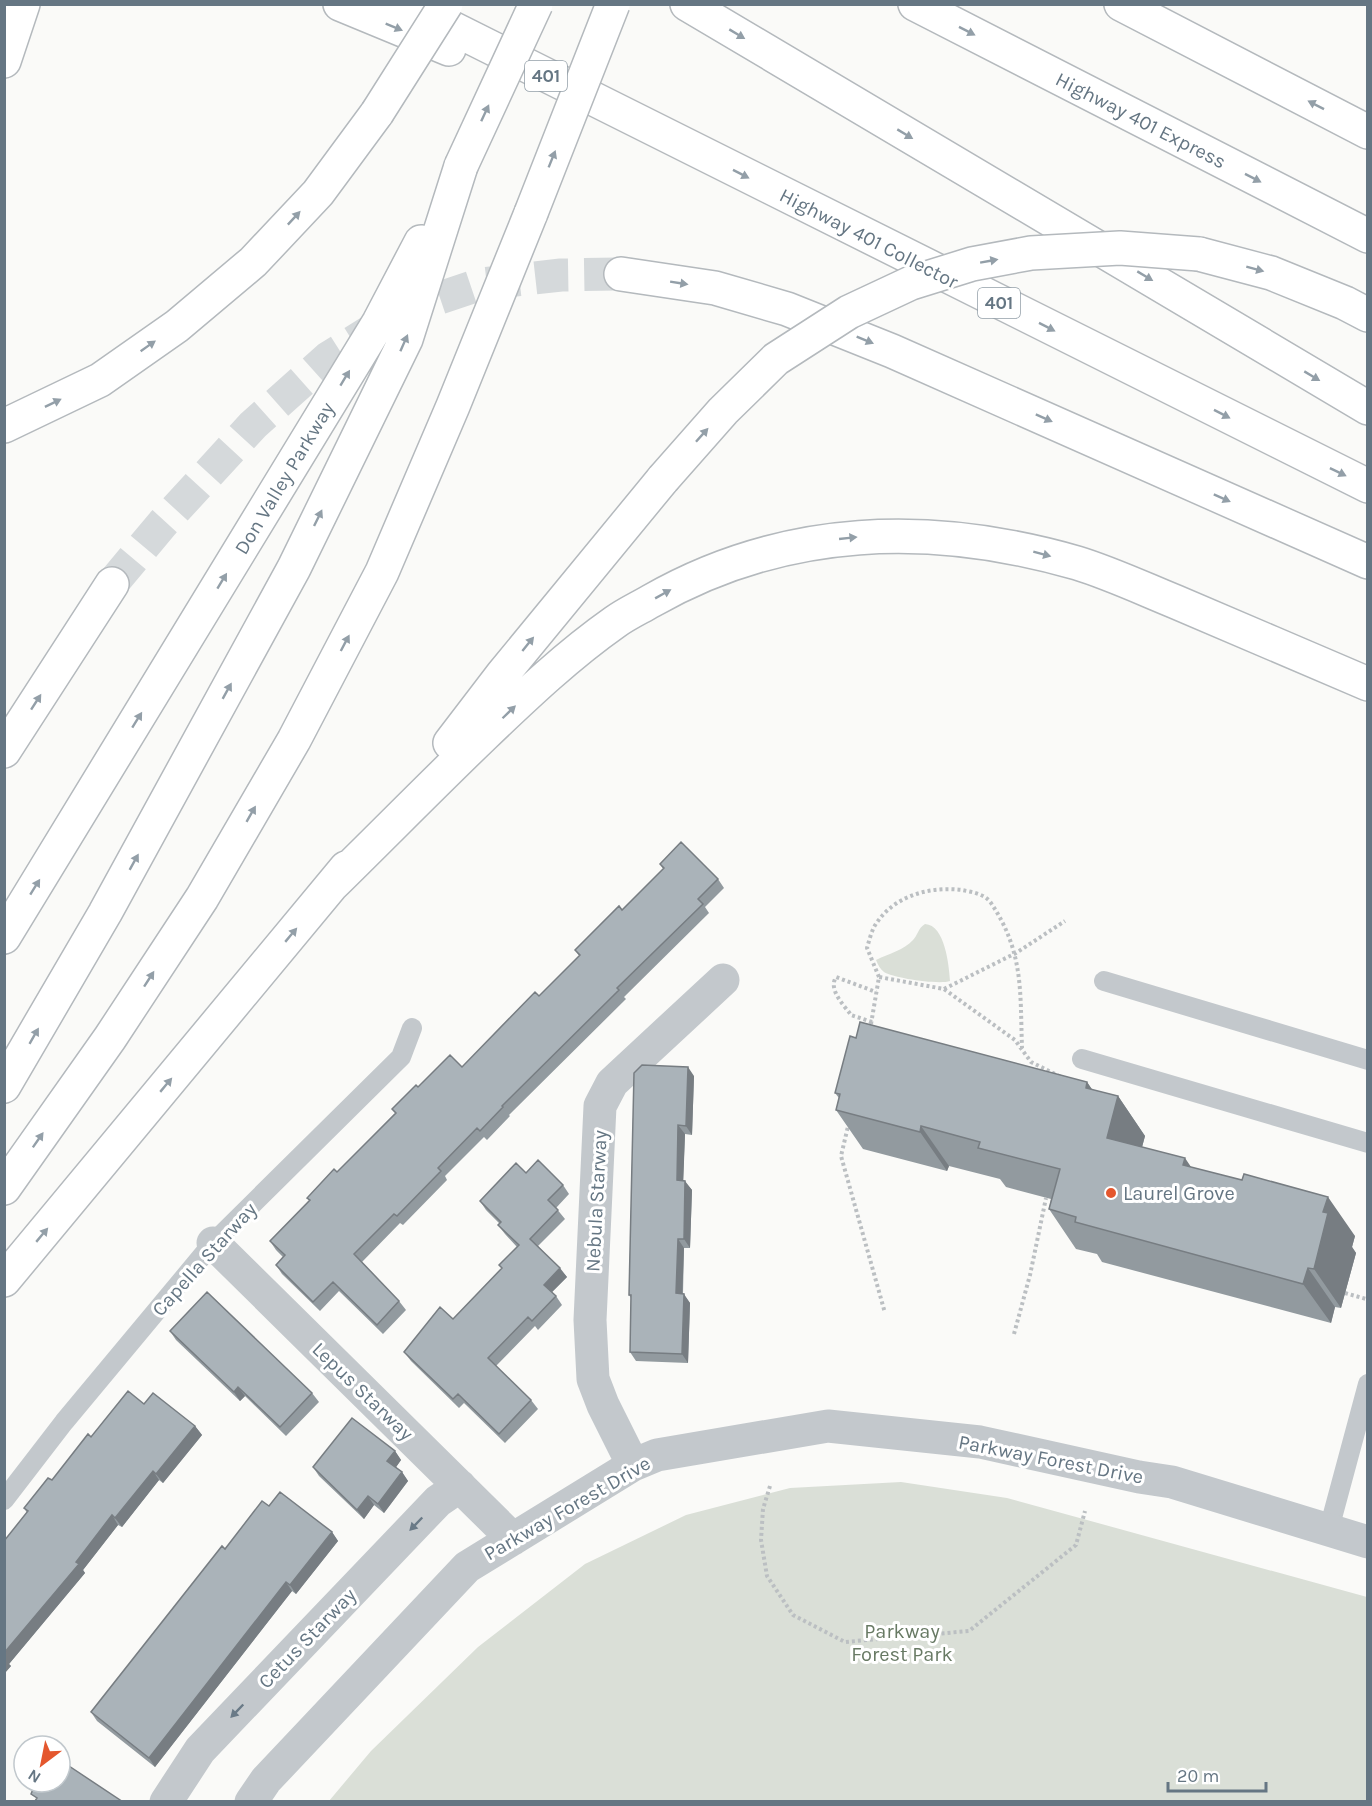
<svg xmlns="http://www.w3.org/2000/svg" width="1372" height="1806" font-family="Karla,sans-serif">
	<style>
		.green { fill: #dadfd7 }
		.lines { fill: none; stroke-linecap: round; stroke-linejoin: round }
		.motorway-tunnel { stroke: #d5d9db; stroke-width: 33; stroke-dasharray: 33 16; stroke-linecap: butt }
		.motorway-casing { stroke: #b4b9bd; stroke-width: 36 }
		.path { stroke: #bbbfc2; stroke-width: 4; stroke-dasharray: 3 3; stroke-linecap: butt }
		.service { stroke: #c3c8cc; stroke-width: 20 }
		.minor { stroke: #c3c8cc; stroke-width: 33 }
		.motorway { stroke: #fff; stroke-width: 33 }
		.motorway-bridge-casing { stroke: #b4b9bd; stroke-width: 36; stroke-linecap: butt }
		.motorway-bridge { stroke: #fff; stroke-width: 33 }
		.wall { fill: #929a9f }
		.shaded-wall { fill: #777d82 }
		.building { fill: #aab3b9; stroke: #777d82; stroke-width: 1.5 }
		.oneway { fill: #939fa8 }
		.oneway2 { fill: #6a7a87 }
		.poi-dot { fill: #e4572e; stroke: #fff; stroke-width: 2 }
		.labels { text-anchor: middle; stroke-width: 6; stroke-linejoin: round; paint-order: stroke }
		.shield { fill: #fff; stroke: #939fa8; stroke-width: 1.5 }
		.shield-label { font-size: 18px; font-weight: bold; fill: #657683 }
		.street-label { font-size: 20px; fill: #657683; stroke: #fff }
		.poi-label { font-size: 20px; fill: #657683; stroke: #fff; text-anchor: start }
		.park-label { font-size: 20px; fill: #687a64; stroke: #fff }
	</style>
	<rect width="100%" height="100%" fill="#fafaf8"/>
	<path class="green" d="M925,924C945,925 949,965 950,981C939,985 893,978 884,972C880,969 878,965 876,960C888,954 904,950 913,940C918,935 918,928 925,924Z
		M901,1482L1007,1498L1367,1597V1801H329L371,1751L478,1647L585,1564L686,1515L790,1488Z"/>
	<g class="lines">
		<path class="motorway-tunnel" d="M112,584L163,523L253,425L328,358L404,310L481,284L561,275L621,274"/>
		<defs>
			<path id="motorway" d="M340,4L449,49
				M404,4L1368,486
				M687,4L1368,408
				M915,4L1368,236
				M1121,4L1368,132
				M4,61L23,4
				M1199,254L1271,273L1345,303L1368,315
				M621,274L715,288L787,309L892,351L1368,562
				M4,426L100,380L177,326L253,262L318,193L377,113
				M450,743L502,675L663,479
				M4,751L112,584
				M332,885C383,835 433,784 484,735C526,695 568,655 615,622C626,614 639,608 651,601C784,525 931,521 1077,563C1110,573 1144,589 1176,602C1240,629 1304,657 1368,684
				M4,937L379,322L421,242
				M4,1086L105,913L294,568L406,339L461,166
				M4,1188L110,1038L202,898L294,740L382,572L453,406L531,213
				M4,1280L346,868"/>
		</defs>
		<use href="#motorway" class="motorway-casing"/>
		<path class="path" d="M879,977L867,948C869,941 871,933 874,927C892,896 929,886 962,890C972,892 985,894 991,903C1024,952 1020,992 1022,1048
			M944,989L1016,953L1065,921
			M872,1022L851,1015C844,1005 828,990 836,977L876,992
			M870,1030L879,977L944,989L1015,1040L1031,1062L1061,1077
			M849,1122L841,1156L885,1313
			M1345,1293L1366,1299
			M1014,1334L1030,1275L1046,1198
			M770,1486L763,1509L761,1540L767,1576L793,1615L845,1642L969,1631L1076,1545L1085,1511"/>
		<path class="service" d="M1104,981L1368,1060
			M1082,1059L1368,1143
			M4,1500L64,1422L213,1243L401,1057L412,1028
			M1329,1529L1368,1384"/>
		<path class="minor" d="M213,1243L513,1539
			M633,1465L603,1405L593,1379L590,1320L600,1106L612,1083L723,980
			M166,1802L200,1750L438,1501L460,1486
			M251,1802L266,1780L467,1567L633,1465L657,1455L828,1426L980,1442L1139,1477L1172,1482L1368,1542"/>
		<use href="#motorway" class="motorway"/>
		<defs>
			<path id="motorway-bridge" d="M377,113L446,4
				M461,166L536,4
				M531,213L613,4
				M663,479L723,411L776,359L849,312L911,283L972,264L1031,253L1120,248L1199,254"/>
		</defs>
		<use href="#motorway-bridge" class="motorway-bridge-casing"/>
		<use href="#motorway-bridge" class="motorway-bridge"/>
	</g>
	<path class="wall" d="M660,864L718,879L724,888L705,907L709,913L624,997L626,999L509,1115L510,1116L487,1140L484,1137L445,1176L447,1180L403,1225L400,1223L362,1262L399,1301L406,1310L383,1334L339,1291L320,1311L282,1274L276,1265L283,1257L276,1250L270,1241L309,1201L307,1198L337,1172L395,1113L392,1109L418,1087L462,1067L539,996L579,956L575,950L622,910L663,869Z
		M634,1073L694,1076L692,1135L685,1134L683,1180L692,1190L690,1248H684L683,1294L690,1303L688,1363L636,1361L630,1352L631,1298L629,1295Z
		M1087,1082L1092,1090L1118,1096L1145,1136L1142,1147L1355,1236L1352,1247L1356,1253L1341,1308L1335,1307L1331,1323L1102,1262L1097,1254L1076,1249L1049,1209L1051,1199L1006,1187L1000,1179L949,1166L947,1171L863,1149L836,1110L839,1098L835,1093Z
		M563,1185L569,1194L556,1208L565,1219L538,1246L567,1277L552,1292L556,1296L562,1305L538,1330L535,1326L496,1366L531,1400L538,1409L505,1443L464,1403L459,1408L411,1361L404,1352L453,1319L502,1268L499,1265L517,1247L505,1234L498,1225L500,1224L486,1210L480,1201Z
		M170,1331L312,1393L319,1402L286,1436L245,1396L240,1401L176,1340Z
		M144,1404L195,1426L202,1435L163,1483L159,1480L122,1527L118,1525L83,1570L85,1573L9,1664L11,1666L4,1674L27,1513L24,1508L52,1480L91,1437Z
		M395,1451L401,1460L396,1467L402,1472L408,1481L384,1513L374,1505L364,1519L319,1476L313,1467Z
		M269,1506L332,1532L338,1541L296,1594L292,1591L155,1767L97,1721L91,1712L225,1549Z"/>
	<path class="shaded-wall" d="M688,1067L694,1076L692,1135L686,1126Z
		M1087,1082L1112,1118L1118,1096L1145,1136L1134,1177L1107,1138L1086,1088Z
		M678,1125L685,1134L683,1189L677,1180Z
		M921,1126L949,1166L947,1171L920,1132Z
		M1185,1158L1212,1198L1183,1165Z
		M685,1181L692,1190L690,1248L684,1239Z
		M1328,1197L1355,1236L1352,1247L1356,1253L1341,1308L1314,1269L1323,1212Z
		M678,1239L684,1248L682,1302L676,1293Z
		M560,1268L567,1277L550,1294L544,1285Z
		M1308,1268L1335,1307L1331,1323L1303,1284Z
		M684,1294L690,1303L688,1363L682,1354Z
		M238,1387L245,1396L240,1401L234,1392Z
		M195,1426L202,1435L163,1483L156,1474Z
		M395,1451L401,1460L394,1470L387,1461Z
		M153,1471L159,1480L122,1527L115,1518Z
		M402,1472L408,1481L384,1513L378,1504Z
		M368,1496L374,1505L364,1519L357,1510Z
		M112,1515L118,1525L83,1570L85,1573L9,1664L11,1666L4,1674V1653Z
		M332,1532L338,1541L296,1594L290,1585Z
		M286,1582L292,1591L155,1767L149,1758Z"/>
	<path class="building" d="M681,842L718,879L698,899L703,904L617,988L619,990L502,1106L503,1107L480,1131L477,1128L438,1168L441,1171L397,1216L394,1214L354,1254L399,1301L377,1325L333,1282L313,1302L276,1265L285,1255L270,1241L310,1200L307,1198L334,1169L337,1172L396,1113L392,1109L416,1085L418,1087L450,1055L462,1067L535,992L539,996L580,955L575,950L619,906L622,910L664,868L660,864Z
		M860,1022L1087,1082L1086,1088L1118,1096L1107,1138L1185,1158L1183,1165L1242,1180L1244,1174L1328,1197L1323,1212L1328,1213L1314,1269L1308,1268L1303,1284L1075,1222L1076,1217L1049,1209L1060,1169L978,1148L980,1142L921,1126L920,1132L836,1110L840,1094L835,1093L850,1036L856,1038Z
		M642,1065L688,1067L686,1126L678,1125L677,1180L685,1181L684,1239H678L676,1293L684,1294L682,1354L630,1352L631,1295H629L634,1073Z
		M538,1160L563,1185L548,1200L558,1210L530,1239L560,1268L544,1285L556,1296L532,1321L528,1317L488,1358L531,1400L499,1434L458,1394L453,1399L404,1352L440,1307L453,1319L502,1268L499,1265L519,1245L498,1225L501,1222L480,1201L516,1163L526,1173Z
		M207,1292L312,1393L280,1427L238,1387L234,1392L170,1331Z
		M128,1391L144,1404L153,1393L195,1426L156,1474L153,1471L115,1518L112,1515L76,1562L79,1564L4,1653V1541L28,1511L24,1508L48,1478L52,1480L88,1434L91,1437Z
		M352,1418L395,1451L387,1461L402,1472L378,1504L368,1496L357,1510L313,1467Z
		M280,1492L332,1532L290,1585L286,1582L149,1758L91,1712L222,1546L225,1549L262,1501L269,1506Z
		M60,1760L123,1802L35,1801L37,1798L31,1794L36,1782H60Z"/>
	<defs><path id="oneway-solid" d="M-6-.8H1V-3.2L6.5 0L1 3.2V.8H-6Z" transform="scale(1.5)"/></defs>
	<g class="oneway">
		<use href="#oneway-solid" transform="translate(394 27) rotate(22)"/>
		<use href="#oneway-solid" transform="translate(967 31) rotate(27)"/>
		<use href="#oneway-solid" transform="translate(737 34) rotate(31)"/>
		<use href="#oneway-solid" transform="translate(1316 105) rotate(-153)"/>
		<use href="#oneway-solid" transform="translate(485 113) rotate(-65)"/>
		<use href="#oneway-solid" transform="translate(905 134) rotate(31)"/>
		<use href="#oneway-solid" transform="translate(552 159) rotate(-68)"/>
		<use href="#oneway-solid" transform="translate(741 174) rotate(27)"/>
		<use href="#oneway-solid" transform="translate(1253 178) rotate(27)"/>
		<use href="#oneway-solid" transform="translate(294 218) rotate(-47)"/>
		<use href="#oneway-solid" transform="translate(989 261) rotate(-10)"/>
		<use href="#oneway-solid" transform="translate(1255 269) rotate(15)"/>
		<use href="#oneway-solid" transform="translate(1145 276) rotate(31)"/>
		<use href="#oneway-solid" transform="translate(679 283) rotate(9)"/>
		<use href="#oneway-solid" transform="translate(1047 327) rotate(27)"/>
		<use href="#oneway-solid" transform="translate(865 340) rotate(22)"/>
		<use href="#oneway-solid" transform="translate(404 343) rotate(-66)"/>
		<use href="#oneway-solid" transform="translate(148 346) rotate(-35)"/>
		<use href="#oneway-solid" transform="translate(1312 376) rotate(31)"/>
		<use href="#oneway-solid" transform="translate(345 378) rotate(-59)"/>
		<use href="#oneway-solid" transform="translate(53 403) rotate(-26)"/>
		<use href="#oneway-solid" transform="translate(1222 414) rotate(27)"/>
		<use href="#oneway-solid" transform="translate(1044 418) rotate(24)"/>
		<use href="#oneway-solid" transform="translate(702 435) rotate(-48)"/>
		<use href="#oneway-solid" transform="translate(1338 472) rotate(26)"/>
		<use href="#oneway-solid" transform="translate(1222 498) rotate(24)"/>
		<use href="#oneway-solid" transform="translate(318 518) rotate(-64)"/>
		<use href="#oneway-solid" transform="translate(848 538) rotate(-6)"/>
		<use href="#oneway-solid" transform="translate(1042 554) rotate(15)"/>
		<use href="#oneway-solid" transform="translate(222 581) rotate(-59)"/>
		<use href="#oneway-solid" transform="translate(663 594) rotate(-29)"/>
		<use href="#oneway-solid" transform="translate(345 643) rotate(-62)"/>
		<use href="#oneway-solid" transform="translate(528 644) rotate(-51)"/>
		<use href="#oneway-solid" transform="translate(227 691) rotate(-61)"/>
		<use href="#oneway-solid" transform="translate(36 702) rotate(-57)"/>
		<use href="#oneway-solid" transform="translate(509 712) rotate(-44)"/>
		<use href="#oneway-solid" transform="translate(137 720) rotate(-58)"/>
		<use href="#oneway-solid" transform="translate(251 814) rotate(-60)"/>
		<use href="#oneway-solid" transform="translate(134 862) rotate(-61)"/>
		<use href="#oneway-solid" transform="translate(35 887) rotate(-58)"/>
		<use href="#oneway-solid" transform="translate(291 935) rotate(-50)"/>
		<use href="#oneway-solid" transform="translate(149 979) rotate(-57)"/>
		<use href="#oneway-solid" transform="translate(34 1036) rotate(-60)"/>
		<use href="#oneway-solid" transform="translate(166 1085) rotate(-50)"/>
		<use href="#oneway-solid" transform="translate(38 1140) rotate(-55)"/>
		<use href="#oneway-solid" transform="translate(42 1235) rotate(-50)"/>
	</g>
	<g class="oneway2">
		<use href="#oneway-solid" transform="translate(416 1524) rotate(134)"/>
		<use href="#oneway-solid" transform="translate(237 1711) rotate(134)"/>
	</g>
	<circle class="poi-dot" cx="1111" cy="1193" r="6"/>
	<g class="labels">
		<g class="shield">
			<rect x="525" y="61" width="42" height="30" rx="4.5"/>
			<rect x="978" y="288" width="42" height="30" rx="4.5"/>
		</g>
		<g class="shield-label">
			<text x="546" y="82">401</text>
			<text x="999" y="309">401</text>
		</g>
		<g class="street-label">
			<text transform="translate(1141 120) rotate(27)" y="7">Highway 401 Express</text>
			<text transform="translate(869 238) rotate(27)" y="7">Highway 401 Collector</text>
			<text transform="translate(284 478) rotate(-59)" y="7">Don Valley Parkway</text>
			<text transform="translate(596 1201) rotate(-87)" y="7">Nebula Starway</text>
			<text transform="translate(204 1259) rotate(-48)" y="7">Capella Starway</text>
			<text transform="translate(363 1391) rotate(44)" y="7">Lepus Starway</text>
			<text transform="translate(1051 1459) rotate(11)" y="7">Parkway Forest Drive</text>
			<text transform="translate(567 1508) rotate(-30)" y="7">Parkway Forest Drive</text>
			<text transform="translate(307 1638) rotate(-46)" y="7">Cetus Starway</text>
		</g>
		<g class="poi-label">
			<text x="1123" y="1200">Laurel Grove</text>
		</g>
		<g class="park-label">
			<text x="902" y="1638">Parkway<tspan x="902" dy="23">Forest Park</tspan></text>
		</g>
	</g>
	<rect width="1372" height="1806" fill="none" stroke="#657683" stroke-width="12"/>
	<g transform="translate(42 1764) rotate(212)"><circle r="28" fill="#ffffff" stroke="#c1c8cd" stroke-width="1.5"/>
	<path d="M0-4.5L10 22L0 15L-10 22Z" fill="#e4572e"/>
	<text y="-9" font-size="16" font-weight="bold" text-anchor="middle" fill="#657683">N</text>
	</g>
	<path d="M1168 1782v9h98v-9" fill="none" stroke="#657683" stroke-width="3"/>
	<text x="1177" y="1782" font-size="18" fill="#657683" stroke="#ffffff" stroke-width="4.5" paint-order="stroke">20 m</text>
</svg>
